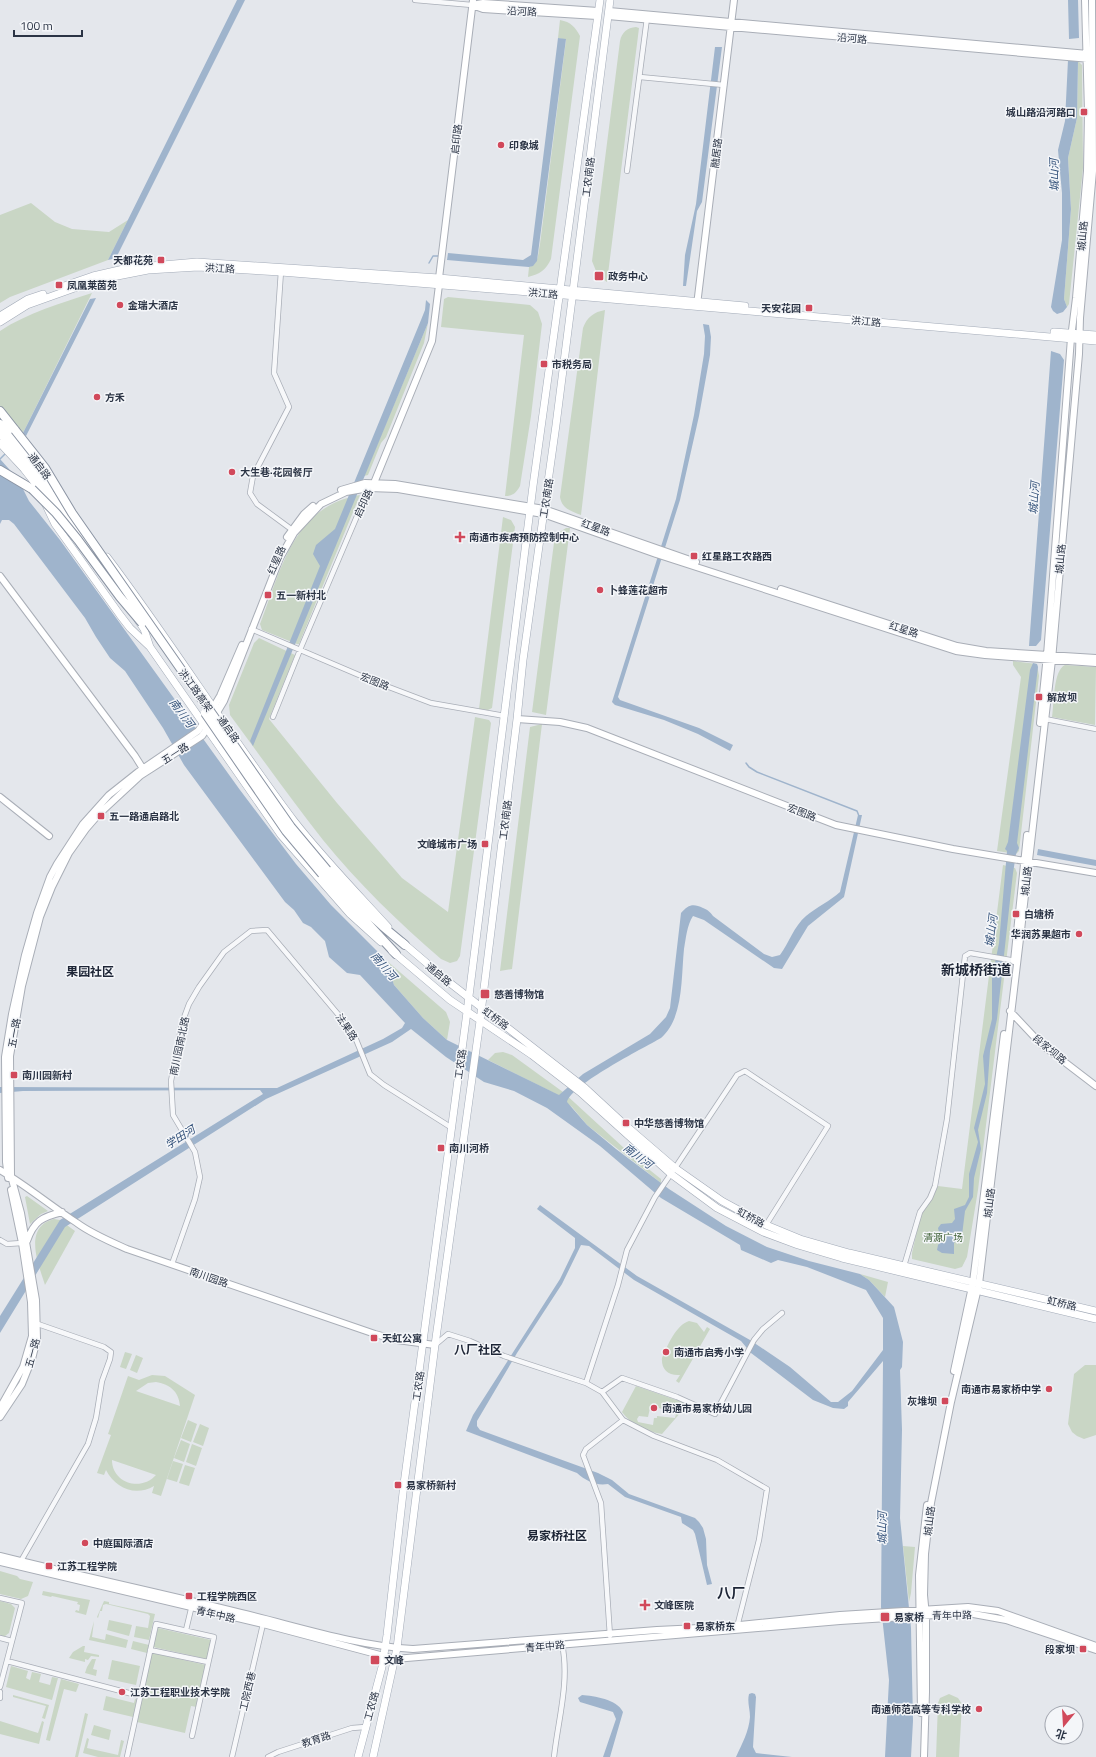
<svg xmlns="http://www.w3.org/2000/svg" width="1096" height="1757" font-family="'Titillium Web','Noto Sans SC',sans-serif">
	<style>
		.green { fill: #c9d6c5; fill-rule: evenodd }
		.water { fill: #9fb4cc }
		.lines { fill: none; stroke-linecap: round; stroke-linejoin: round }
		.stream { stroke: #9fb4cc; stroke-width: 1.5 }
		.street-casing { stroke: #a9aeb7; stroke-width: 6 }
		.secondary-casing { stroke: #a9aeb7; stroke-width: 8 }
		.primary-casing { stroke: #a3abb8; stroke-width: 8 }
		.highway-casing { stroke: #8b94a3; stroke-width: 10 }
		.street { stroke: #f7f8fa; stroke-width: 4.5 }
		.secondary { stroke: #fff; stroke-width: 6 }
		.primary { stroke: #fff; stroke-width: 7 }
		.highway { stroke: #fff; stroke-width: 8 }
		.highway-bridge-casing { stroke: #8b94a3; stroke-width: 10; stroke-linecap: butt }
		.highway-bridge { stroke: #fff; stroke-width: 8 }
		.poi-dot { fill: #d1495b; stroke: #f4f6f9; stroke-width: 1.5 }
		.labels { text-anchor: middle; stroke-width: 3; stroke-linejoin: round; paint-order: stroke }
		.street-label { font-size: 10px; fill: #2b3445; stroke: #f4f6f9 }
		.poi-label { font-size: 10px; font-weight: bold; fill: #2b3445; stroke: #f4f6f9; text-anchor: start }
		.park-label { font-size: 10px; fill: #3f6138; stroke: #f4f6f9 }
		.water-label { font-size: 11px; font-style: italic; fill: #34527a; stroke: #f4f6f9 }
		.quarter-label { font-size: 12px; font-weight: bold; fill: #1d2536; stroke: #f4f6f9 }
		.district-label { font-size: 14px; font-weight: bold; fill: #1d2536; stroke: #f4f6f9 }
	</style>
	<rect width="100%" height="100%" fill="#e4e7ec"/>
	<path class="green" d="M560,20C571,22 575,27 580,36L551,259C546,270 540,274 528,277L529,267C539,264 538,253 540,244L566,40L558,38Z
		M636,27L639,28L607,282L598,276L592,261L620,41C622,32 627,28 636,27Z
		M1078,61L1082,65L1083,168L1069,304L1067,307L1064,299L1071,209L1068,158L1077,118Z
		M31,203L55,222L72,229L109,232L128,220L108,260L10,297L0,303V215Z
		M92,293L23,433L0,406V331C27,313 61,303 92,293Z
		M448,297L530,305L538,312L542,324L531,416L520,486C516,493 513,496 505,496L524,335L441,327L444,299Z
		M605,310L581,515C571,511 562,509 560,497L583,328C587,317 594,312 605,310Z
		M428,323L424,343L386,437L381,443L368,475L364,476Z
		M360,495L299,644H297L262,630L260,624C281,570 293,506 360,495Z
		M503,517L511,520L515,527L492,708L488,710L479,709Z
		M566,528H570L546,715L532,712L555,535Z
		M259,638L295,655L269,719L337,803L402,878L448,912L475,717L489,720L491,723L460,956L457,961L450,963L441,959C399,923 358,883 323,840C291,799 261,757 230,715L229,705L254,643Z
		M1013,661L1037,664L1039,676L1019,851L1016,854L997,851L1021,677L1013,665Z
		M1065,665L1096,667L1095,725L1052,717C1054,705 1053,670 1065,665Z
		M542,724L512,969L500,971L530,727Z
		M1003,865L1015,868L1017,873L978,1190L967,1257L962,1267L955,1269L912,1259V1253L921,1213L932,1199L938,1186L962,1189Z
		M386,960L446,1012L450,1022L447,1040L423,1018L394,985Z
		M503,1052L512,1055L563,1092L636,1159L661,1179V1183L587,1125L572,1107L554,1093L488,1060L495,1053Z
		M27,1196L48,1211L41,1214L30,1224L25,1197Z
		M54,1219L60,1220L75,1231L45,1285C38,1263 23,1227 54,1219Z
		M860,1274L888,1282L885,1297L869,1280Z
		M689,1321L697,1323L704,1332L707,1327L710,1329L679,1383L676,1381L680,1375C668,1376 661,1369 662,1358C667,1346 676,1325 689,1321Z
		M125,1352L132,1354L126,1369L120,1367Z
		M136,1355L143,1358L137,1373L130,1370Z
		M1085,1365H1096V1435L1084,1439L1077,1436L1072,1432L1068,1424L1074,1374Z
		M152,1375L165,1376L195,1395L161,1496L152,1493L154,1486C135,1497 115,1488 106,1470L104,1475L97,1473L111,1435L108,1434L128,1376L139,1380ZM156,1382C169,1384 179,1391 180,1406L136,1391L148,1383ZM112,1460L156,1475C141,1492 112,1483 112,1460Z
		M636,1386L688,1404L662,1434C648,1432 630,1424 622,1412ZM650,1408L658,1410L659,1408L666,1410V1408L677,1410L675,1418L657,1416V1418H654L653,1425L638,1422L637,1419L639,1416L648,1417Z
		M188,1420L197,1424L191,1442L181,1438Z
		M200,1424L209,1428L203,1446L193,1442Z
		M181,1440L190,1444L184,1462L174,1458Z
		M192,1444L202,1448L196,1466L186,1462Z
		M173,1461L183,1464L177,1482L167,1479Z
		M185,1465L195,1468L189,1486L179,1483Z
		M903,1546L915,1547L911,1593L909,1602Z
		M0,1571L17,1576L20,1579L33,1582L28,1596L21,1599L0,1594Z
		M43,1591L90,1600L86,1615L75,1612L76,1610L79,1611L80,1605L77,1604L78,1602L52,1596L51,1597L42,1595Z
		M0,1601L11,1604L15,1608L9,1633L5,1636H0Z
		M104,1601L109,1602V1604L155,1614L149,1640L134,1637L136,1626L148,1628L150,1616L148,1614L106,1604L103,1605L102,1611H100L98,1618L97,1617Z
		M109,1620L132,1625L129,1636L107,1630Z
		M94,1621L92,1637L105,1640L106,1634L128,1640L126,1648L89,1640Z
		M158,1628L211,1640L207,1659L153,1647Z
		M133,1641L149,1645L147,1653L131,1649Z
		M83,1646H85L84,1652L99,1655V1657L91,1656L88,1660L85,1659V1662L69,1658L73,1652Z
		M152,1653L206,1665L197,1707L191,1706L185,1733L137,1722Z
		M92,1659H96L93,1669L97,1670L96,1676L85,1673L87,1667Z
		M112,1660L140,1666L136,1685L108,1679Z
		M11,1666L28,1671L26,1678L30,1680L32,1672L41,1674L39,1682L50,1685L52,1677L58,1678L52,1700L6,1687Z
		M61,1679L79,1684L76,1692L64,1689L50,1741L46,1740Z
		M949,1694L958,1698L962,1704L959,1757H936L938,1703L940,1698Z
		M13,1695L49,1705L45,1719L42,1718L46,1706L13,1697Z
		M106,1696L134,1703L135,1699H137L133,1717L103,1710Z
		M85,1713L88,1714L78,1757H75Z
		M0,1721L38,1733L42,1721L44,1722L39,1744L0,1734Z
		M94,1725L111,1730L109,1740L91,1735Z
		M87,1738L89,1739L87,1748L118,1755L121,1740L124,1741L120,1757H98L83,1753Z"/>
	<path class="water" d="M237,0H245L116,258L108,260Z
		M1068,0H1078L1079,38L1069,39Z
		M558,38L566,39L537,261L533,266L529,267L447,260L448,253L523,260L531,255Z
		M715,47H722L702,202L697,211L686,286H683L685,255L696,204Z
		M1068,60L1078,61L1077,118L1068,158L1071,209L1064,299L1067,307L1063,312L1057,314L1053,311L1051,307L1062,240V193L1058,150L1065,121Z
		M96,298L88,314L26,436L23,433L90,299Z
		M426,300L430,304L428,323L253,746L250,741L320,566L313,554L316,545L335,529L421,320L425,310Z
		M703,324L709,325L711,337L710,355L699,416L680,500L618,697L620,700L699,728L733,745L730,751L698,734L664,720L615,705L612,702L676,499L694,415L704,354L705,336Z
		M1051,351L1060,354L1064,360L1041,640L1036,646H1029Z
		M0,459L18,479L29,501L60,540L240,790L296,864L331,905L386,960L394,985L423,1018L447,1040L559,1095L583,1074L650,1034L666,1017L670,1008L681,913C688,905 693,903 703,908C708,910 710,912 713,916L764,954L772,957L780,955C789,943 794,926 806,916C817,907 830,901 840,892L858,815H862L844,897L808,926L782,969L774,968L704,920L693,916C687,925 686,938 684,949C681,977 684,1018 661,1038C642,1049 572,1084 567,1102L587,1125L616,1149L669,1189L726,1226L767,1247L809,1261L860,1274L869,1280L894,1307L903,1342L902,1367L900,1370L902,1430L900,1518L911,1628L913,1721L911,1757H885L889,1680L881,1607L883,1361L848,1402V1406L844,1409L833,1408L813,1400L751,1353L741,1341L634,1280L589,1246L581,1245L562,1284L517,1353L477,1421V1426L480,1430L598,1473L612,1480L629,1494L695,1518L699,1522L703,1528L706,1539L707,1565L712,1584L707,1585L695,1534L693,1530L682,1523L681,1517L625,1497L608,1484C596,1486 586,1481 577,1473L466,1431L473,1415L560,1279L575,1248V1238L537,1209L540,1205L637,1276L750,1340L790,1367L831,1402H838L852,1391L883,1350V1318L866,1290L807,1267L778,1260L771,1263L741,1250L740,1245L661,1198L600,1146L547,1108L514,1091L484,1082L446,1057L411,1029L392,1042L266,1099L65,1227L0,1333V1316L60,1220L263,1094L260,1090L23,1091L0,1093V1087L277,1088L383,1039L402,1028L405,1023L360,975L347,973L329,957L325,941L311,927L303,923L294,910L285,902L184,765L163,728L125,671L110,658L96,637L85,618L14,524L9,520H2L0,524Z
		M1033,663L1037,664L1038,667L1017,843L1019,848L1016,854L1013,873L997,1019L990,1051L987,1093L978,1130L981,1149L974,1178L973,1197L965,1211L962,1235L954,1243V1254L942,1253L937,1250L938,1245L941,1241L938,1228L941,1224L952,1223L955,1219L954,1209L965,1205L969,1197V1174L978,1142L974,1128L985,1084L983,1056L992,1019V978L999,943L1007,851L1005,849L1008,842L1030,670Z
		M1038,849L1096,860V866L1037,855Z
		M752,1693L755,1694L756,1697L753,1747L756,1753L792,1757H736C742,1744 749,1731 750,1717C750,1709 747,1702 749,1694Z
		M582,1695C594,1696 617,1699 623,1712L610,1757H603L616,1719L613,1712L580,1702L578,1698Z"/>
	<g class="lines">
		<path class="stream" d="M429,263L433,256H439
			M0,459L6,453
			M746,763L749,767L757,772L857,811L859,816"/>
		<defs>
			<path id="street" d="M415,0L472,5
				M640,77L724,85
				M627,171L647,18
				M281,271L274,373L289,407L253,476L250,493L257,504L291,529
				M251,629L373,681L431,703L505,716
				M273,717L302,645L369,488
				M1045,719L1096,729
				M0,1240L7,1244L22,1243
				M172,1264L195,1199L200,1177L195,1152L173,1115L171,1081L182,1023L189,1004L199,987L224,952L251,931L267,930L353,1032L370,1074L384,1085L452,1128
				M904,1266L920,1212L930,1198L935,1186L947,1119L965,956L970,953L1016,961
				M435,1345L448,1334L470,1341L504,1356L586,1383L602,1392L623,1420L654,1436L717,1460L767,1489L759,1540L737,1627
				M586,1383L618,1285L627,1250L655,1197L675,1168L737,1075L745,1071L828,1126L766,1225
				M602,1392L622,1378L677,1397L715,1414L754,1340L763,1329L782,1313
				M21,1561L88,1444L96,1418L102,1381L110,1359L111,1352L104,1347L35,1323
				M0,1598L22,1603L0,1687
				M186,1630L192,1605
				M610,1636L601,1503L583,1455L586,1449L623,1420
				M0,1638L12,1641
				M150,1650L208,1662
				M7,1661L140,1696
				M0,1692V1698
				M127,1757L156,1624L214,1637L192,1736
				M232,1757L263,1624
				M268,1757L278,1752L352,1728L365,1727
				M554,1757C558,1720 570,1681 562,1644"/>
			<path id="secondary" d="M472,5L483,3L598,11
				M472,5L483,9L597,16
				M609,11L1088,54
				M608,16L1090,59
				M439,278L473,0
				M697,305L734,0
				M372,485L374,483L432,341L439,285
				M341,490L365,483L395,484L544,509L696,562
				M287,537L304,514L313,506
				M0,576L135,756L145,772
				M781,589L957,646L986,651L1096,658
				M211,711L220,696L242,645
				M215,716L224,701L280,558L294,533L321,504L346,492L369,488L398,489L543,514L656,554L956,651L985,655L1096,663
				M517,719L560,722L587,728L836,825L953,849L1096,873
				M1040,723L1047,655L1071,338L1076,298L1087,171L1088,112L1085,0
				M0,797L49,836
				M1014,961L1027,835
				M1010,1011L1041,1044L1096,1086
				M0,1170C27,1186 51,1206 77,1223C92,1234 109,1241 127,1249L375,1334L397,1340L435,1345
				M8,1178L6,1162L5,1057L12,1014L25,955L37,913L50,877L57,864L83,824L109,795L138,772L198,731L205,721
				M27,1241C34,1221 42,1217 62,1212
				M954,1371L973,1282L1004,1034
				M0,1408L23,1367L32,1336L31,1302L22,1243L11,1190
				M0,1417L22,1384L32,1359L37,1339L36,1300L21,1213L11,1176L10,1056L22,986L40,917L52,887L69,853L86,829L99,814L140,776L202,736L209,726
				M0,1556C80,1576 161,1593 241,1613C296,1626 356,1646 413,1649L657,1630L720,1627L840,1615L968,1607L998,1611L1096,1646
				M0,1562L263,1624L395,1659L840,1621L968,1613L1006,1620L1096,1650
				M921,1713L919,1575L927,1505
				M924,1757L926,1692V1616L924,1595L925,1554L931,1503L951,1402L979,1284L1020,939L1052,660L1079,354L1080,318L1093,171L1092,0"/>
			<path id="primary" d="M64,286L93,276L128,268L197,262L439,278L745,306
				M0,316L28,299L43,294
				M0,322L27,305L97,280L148,270L198,267L281,272L541,293L1096,341
				M1054,332L1096,335
				M0,443L24,469L53,506
				M45,503L55,524L120,615L130,628L149,646
				M107,557C172,643 229,735 294,821C323,858 356,892 388,927
				M138,620L144,629L150,647L281,835L350,914L381,942
				M402,942L450,983L585,1088L625,1125L675,1168L722,1201L766,1225L800,1239L849,1253L1096,1311
				M392,951L450,1000L532,1055L580,1092L671,1174L717,1208L763,1232L798,1245L842,1258L1096,1319
				M358,1757L382,1667L387,1635L404,1484L467,1012L533,486L600,0
				M373,1757L397,1648L435,1345L480,1021L517,719L523,660L556,425L610,0"/>
			<path id="highway" d="M0,411L15,430
				M0,424L30,456L53,487
				M0,433L35,472L93,554
				M0,470L32,489
				M327,870C351,898 376,922 405,945
				M322,874L396,954"/>
		</defs>
		<use href="#street" class="street-casing"/>
		<use href="#secondary" class="secondary-casing"/>
		<use href="#primary" class="primary-casing"/>
		<use href="#highway" class="highway-casing"/>
		<use href="#street" class="street"/>
		<use href="#secondary" class="secondary"/>
		<use href="#primary" class="primary"/>
		<use href="#highway" class="highway"/>
		<defs>
			<path id="highway-bridge" d="M15,430L45,468L72,513L291,827L327,870
				M32,489L56,513L78,540L120,597L142,623
				M205,713L286,831L322,874"/>
		</defs>
		<use href="#highway-bridge" class="highway-bridge-casing"/>
		<use href="#highway-bridge" class="highway-bridge"/>
	</g>
	<g class="poi-dot">
		<rect x="1080" y="108" width="8" height="8" rx="2"/>
		<circle cx="501" cy="145" r="4"/>
		<rect x="157" y="256" width="8" height="8" rx="2"/>
		<rect x="594" y="271" width="10" height="10" rx="2"/>
		<rect x="55" y="281" width="8" height="8" rx="2"/>
		<circle cx="120" cy="305" r="4"/>
		<rect x="805" y="304" width="8" height="8" rx="2"/>
		<rect x="540" y="360" width="8" height="8" rx="2"/>
		<circle cx="97" cy="397" r="4"/>
		<circle cx="232" cy="472" r="4"/>
		<path d="M458 531h4v4h4v4h-4v4h-4v-4h-4v-4h4z"/>
		<rect x="690" y="552" width="8" height="8" rx="2"/>
		<circle cx="600" cy="590" r="4"/>
		<rect x="264" y="591" width="8" height="8" rx="2"/>
		<rect x="1035" y="693" width="8" height="8" rx="2"/>
		<rect x="97" y="812" width="8" height="8" rx="2"/>
		<rect x="481" y="840" width="8" height="8" rx="2"/>
		<rect x="1012" y="910" width="8" height="8" rx="2"/>
		<circle cx="1079" cy="934" r="4"/>
		<rect x="480" y="989" width="10" height="10" rx="2"/>
		<rect x="10" y="1071" width="8" height="8" rx="2"/>
		<rect x="622" y="1119" width="8" height="8" rx="2"/>
		<rect x="437" y="1144" width="8" height="8" rx="2"/>
		<rect x="370" y="1334" width="8" height="8" rx="2"/>
		<circle cx="666" cy="1352" r="4"/>
		<circle cx="1049" cy="1389" r="4"/>
		<rect x="941" y="1397" width="8" height="8" rx="2"/>
		<circle cx="654" cy="1408" r="4"/>
		<rect x="394" y="1481" width="8" height="8" rx="2"/>
		<circle cx="85" cy="1543" r="4"/>
		<rect x="45" y="1562" width="8" height="8" rx="2"/>
		<rect x="185" y="1592" width="8" height="8" rx="2"/>
		<path d="M643 1599h4v4h4v4h-4v4h-4v-4h-4v-4h4z"/>
		<rect x="880" y="1612" width="10" height="10" rx="2"/>
		<rect x="683" y="1622" width="8" height="8" rx="2"/>
		<rect x="1079" y="1645" width="8" height="8" rx="2"/>
		<rect x="370" y="1655" width="10" height="10" rx="2"/>
		<circle cx="122" cy="1692" r="4"/>
		<circle cx="979" cy="1709" r="4"/>
	</g>
	<g class="labels">
		<g class="street-label">
			<text transform="translate(522 11) rotate(3)" y="4">沿河路</text>
			<text transform="translate(852 38) rotate(5)" y="4">沿河路</text>
			<text transform="translate(456 139) rotate(-83)" y="4">启印路</text>
			<text transform="translate(716 153) rotate(-83)" y="4">融居路</text>
			<text transform="translate(588 177) rotate(-83)" y="4">工农南路</text>
			<text transform="translate(1082 236) rotate(-85)" y="4">城山路</text>
			<text transform="translate(220 268) rotate(3)" y="4">洪江路</text>
			<text transform="translate(543 293) rotate(5)" y="4">洪江路</text>
			<text transform="translate(866 321) rotate(5)" y="4">洪江路</text>
			<text transform="translate(40 466) rotate(53)" y="4">通启路</text>
			<text transform="translate(546 498) rotate(-81)" y="4">工农南路</text>
			<text transform="translate(363 503) rotate(-65)" y="4">启印路</text>
			<text transform="translate(596 527) rotate(20)" y="4">红星路</text>
			<text transform="translate(1060 559) rotate(-85)" y="4">城山路</text>
			<text transform="translate(276 560) rotate(-67)" y="4">红星路</text>
			<text transform="translate(904 629) rotate(18)" y="4">红星路</text>
			<text transform="translate(375 681) rotate(22)" y="4">宏图路</text>
			<text transform="translate(196 690) rotate(54)" y="4">洪江路高架</text>
			<text transform="translate(229 729) rotate(55)" y="4">通启路</text>
			<text transform="translate(175 753) rotate(-33)" y="4">五一路</text>
			<text transform="translate(802 812) rotate(21)" y="4">宏图路</text>
			<text transform="translate(505 820) rotate(-83)" y="4">工农南路</text>
			<text transform="translate(1026 881) rotate(-84)" y="4">城山路</text>
			<text transform="translate(439 974) rotate(40)" y="4">通启路</text>
			<text transform="translate(496 1018) rotate(37)" y="4">虹桥路</text>
			<text transform="translate(347 1027) rotate(56)" y="4">法果路</text>
			<text transform="translate(14 1033) rotate(-80)" y="4">五一路</text>
			<text transform="translate(179 1046) rotate(-78)" y="4">南川园南北路</text>
			<text transform="translate(1050 1049) rotate(39)" y="4">段家坝路</text>
			<text transform="translate(460 1064) rotate(-82)" y="4">工农路</text>
			<text transform="translate(989 1203) rotate(-83)" y="4">城山路</text>
			<text transform="translate(751 1217) rotate(28)" y="4">虹桥路</text>
			<text transform="translate(209 1277) rotate(19)" y="4">南川园路</text>
			<text transform="translate(1062 1303) rotate(13)" y="4">虹桥路</text>
			<text transform="translate(32 1353) rotate(-75)" y="4">五一路</text>
			<text transform="translate(418 1386) rotate(-82)" y="4">工农路</text>
			<text transform="translate(929 1521) rotate(-83)" y="4">城山路</text>
			<text transform="translate(216 1614) rotate(13)" y="4">青年中路</text>
			<text transform="translate(952 1615) rotate(-1)" y="4">青年中路</text>
			<text transform="translate(545 1646) rotate(-5)" y="4">青年中路</text>
			<text transform="translate(247 1691) rotate(-77)" y="4">工院西巷</text>
			<text transform="translate(371 1706) rotate(-75)" y="4">工农路</text>
			<text transform="translate(316 1739) rotate(-18)" y="4">教育路</text>
		</g>
		<g class="poi-label">
			<text x="1076" y="116" text-anchor="end">城山路沿河路口</text>
			<text x="509" y="149">印象城</text>
			<text x="153" y="264" text-anchor="end">天都花苑</text>
			<text x="608" y="280">政务中心</text>
			<text x="67" y="289">凤凰莱茵苑</text>
			<text x="128" y="309">金瑞大酒店</text>
			<text x="801" y="312" text-anchor="end">天安花园</text>
			<text x="552" y="368">市税务局</text>
			<text x="105" y="401">方禾</text>
			<text x="240" y="476">大生巷·花园餐厅</text>
			<text x="469" y="541">南通市疾病预防控制中心</text>
			<text x="702" y="560">红星路工农路西</text>
			<text x="608" y="594">卜蜂莲花超市</text>
			<text x="276" y="599">五一新村北</text>
			<text x="1047" y="701">解放坝</text>
			<text x="109" y="820">五一路通启路北</text>
			<text x="477" y="848" text-anchor="end">文峰城市广场</text>
			<text x="1024" y="918">白塘桥</text>
			<text x="1071" y="938" text-anchor="end">华润苏果超市</text>
			<text x="494" y="998">慈善博物馆</text>
			<text x="22" y="1079">南川园新村</text>
			<text x="634" y="1127">中华慈善博物馆</text>
			<text x="449" y="1152">南川河桥</text>
			<text x="382" y="1342">天虹公寓</text>
			<text x="674" y="1356">南通市启秀小学</text>
			<text x="1041" y="1393" text-anchor="end">南通市易家桥中学</text>
			<text x="937" y="1405" text-anchor="end">灰堆坝</text>
			<text x="662" y="1412">南通市易家桥幼儿园</text>
			<text x="406" y="1489">易家桥新村</text>
			<text x="93" y="1547">中庭国际酒店</text>
			<text x="57" y="1570">江苏工程学院</text>
			<text x="197" y="1600">工程学院西区</text>
			<text x="654" y="1609">文峰医院</text>
			<text x="894" y="1621">易家桥</text>
			<text x="695" y="1630">易家桥东</text>
			<text x="1075" y="1653" text-anchor="end">段家坝</text>
			<text x="384" y="1664">文峰</text>
			<text x="130" y="1696">江苏工程职业技术学院</text>
			<text x="971" y="1713" text-anchor="end">南通师范高等专科学校</text>
		</g>
		<g class="park-label">
			<text x="943" y="1241">清源广场</text>
		</g>
		<g class="water-label">
			<text transform="translate(1054 175) rotate(-91)" y="4">城山河</text>
			<text transform="translate(1034 498) rotate(-86)" y="4">城山河</text>
			<text transform="translate(182 713) rotate(53)" y="4">南川河</text>
			<text transform="translate(991 931) rotate(-83)" y="4">城山河</text>
			<text transform="translate(384 966) rotate(49)" y="4">南川河</text>
			<text transform="translate(180 1137) rotate(-32)" y="4">学田河</text>
			<text transform="translate(638 1156) rotate(37)" y="4">南川河</text>
			<text transform="translate(882 1528) rotate(-90)" y="4">城山河</text>
		</g>
		<g class="quarter-label">
			<text x="90" y="976">果园社区</text>
			<text x="478" y="1354">八厂社区</text>
			<text x="557" y="1540">易家桥社区</text>
		</g>
		<g class="district-label">
			<text x="976" y="975">新城桥街道</text>
			<text x="731" y="1598">八厂</text>
		</g>
	</g>
	<g transform="translate(1064 1725) rotate(198)"><circle r="19" fill="#f4f6f9" stroke="#a4a8b1"/>
	<path d="M0-3L7 15L0 10L-7 15Z" fill="#d1495b"/>
	<text y="-6" font-size="11" font-weight="bold" text-anchor="middle" fill="#2b3445">北</text>
	</g>
	<path d="M14 30v6h68v-6" fill="none" stroke="#2b3445" stroke-width="2"/>
	<text x="20" y="30" font-size="12" fill="#2b3445" stroke="#f4f6f9" stroke-width="3" paint-order="stroke">100 m</text>
</svg>
